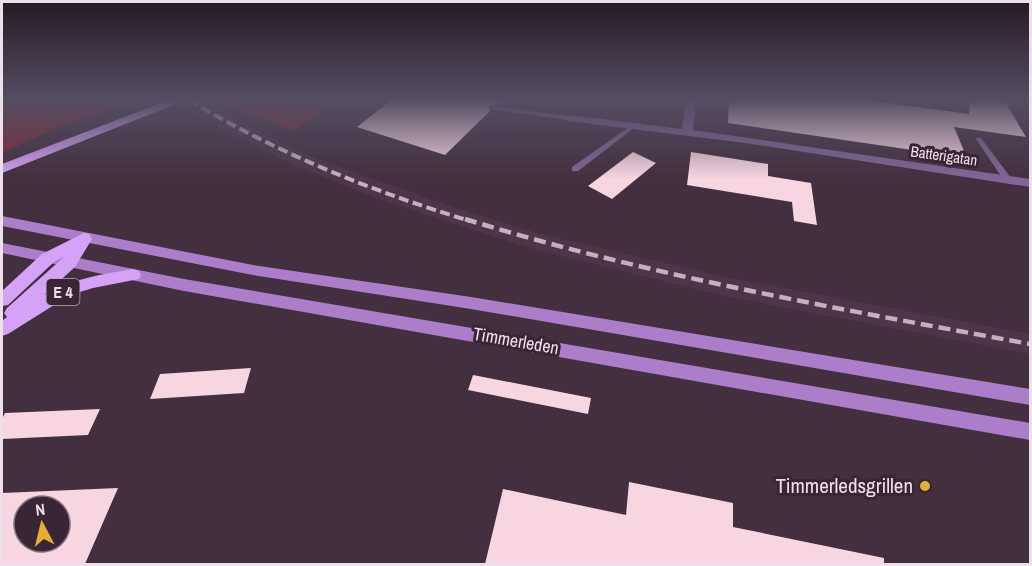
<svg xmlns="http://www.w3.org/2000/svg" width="1032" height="566" font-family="'Archivo Narrow',sans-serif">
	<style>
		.built { fill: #4f354a }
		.green { fill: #7e2b33 }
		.building { fill: #f7d6e1; fill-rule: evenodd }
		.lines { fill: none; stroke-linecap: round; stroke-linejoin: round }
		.service { fill: #826595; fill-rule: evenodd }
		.minor { fill: #826595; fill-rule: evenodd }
		.secondary { fill: #ac7eca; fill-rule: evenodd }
		.trunk { fill: #d4a2f6; fill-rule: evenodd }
		.rail-far1 { stroke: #c1b2bd; stroke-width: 4; stroke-dasharray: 10 4.5; stroke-linecap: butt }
		.rail { stroke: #c1b2bd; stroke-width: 4.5; stroke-dasharray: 12 6; stroke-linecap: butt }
		.poi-dot { fill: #e1af34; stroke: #392535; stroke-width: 2 }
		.labels { text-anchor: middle; stroke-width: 6; stroke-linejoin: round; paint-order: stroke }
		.far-street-label { font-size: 15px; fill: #eee0ea; stroke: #392535 }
		.shield { fill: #392535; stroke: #b8a8b4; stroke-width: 1.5 }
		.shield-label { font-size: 16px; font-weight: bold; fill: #eee0ea }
		.street-label { font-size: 18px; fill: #eee0ea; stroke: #392535 }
		.near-poi-label { font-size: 21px; fill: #eee0ea; stroke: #392535; text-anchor: end }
	</style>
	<rect width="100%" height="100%" fill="#432f3f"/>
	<path class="built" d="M175,100H202L249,127L314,158L462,210L541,234L725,277L1030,334V354L724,296L533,249L387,202L300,168L233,136Z"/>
	<path class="green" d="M2,100H137L58,127L2,153Z
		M213,100H336L293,131Z"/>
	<path class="building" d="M391,100H501L497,104L489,106L490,111L445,155L357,127Z
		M729,100H866L969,114L970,100H1004L1026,137L954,127L967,158L728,123Z
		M633,152L656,163L612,199L588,186Z
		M691,152L768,164V176L811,183L817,225L794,221L792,202L687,185Z
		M251,368L244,393L150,399L160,374Z
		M473,375L591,398L588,414L468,390Z
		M100,409L88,435L2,439V419L5,413Z
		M629,482L733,503V527L884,558V564H485L503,489L626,515Z
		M118,488L85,564H2V493ZM24,506H60V542H24Z"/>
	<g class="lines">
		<path class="service" d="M493,106L568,116L571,118L568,120L491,109L490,108Z
			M632,125L634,126V128L578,171H572V167Z
			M979,137L981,138L1011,178V182H1005L976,139Z"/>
		<path class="minor" d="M686,100H696L693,130L1030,179V187L745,143L568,121L562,118L568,115L682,129Z"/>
		<path class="secondary" d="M2,216L253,265L471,297L1030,389V405L471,309L253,275L2,226Z
			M2,243L184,279L1030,423V440L184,291L2,253Z"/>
		<path class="trunk" d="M169,100H186L2,173V164Z
			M84,233L89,234L92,239L75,267L44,295C71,279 102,274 133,269L139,271L141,275L139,279L93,288L70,295L8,334L2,336V321L7,317L4,313L7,308L65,256L54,262L8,305L2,306V291L42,254Z"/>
		<path class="rail-far1" d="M189,100C277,153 371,191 470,221"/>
		<path class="rail" d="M465,219C649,276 840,309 1030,344"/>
	</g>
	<linearGradient id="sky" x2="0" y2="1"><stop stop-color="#251a23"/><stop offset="0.56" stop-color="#554d63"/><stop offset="1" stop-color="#554d63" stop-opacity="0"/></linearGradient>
	<rect width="1032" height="179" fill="url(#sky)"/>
	<circle class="poi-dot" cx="925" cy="486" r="6"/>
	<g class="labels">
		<g class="far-street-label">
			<text transform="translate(944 156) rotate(8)" y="5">Batterigatan</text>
		</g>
		<rect class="shield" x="46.5" y="279" width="33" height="26" rx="4.5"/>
		<g class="shield-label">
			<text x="63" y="298">E 4</text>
		</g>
		<g class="street-label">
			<text transform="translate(516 341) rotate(10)" y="6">Timmerleden</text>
		</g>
		<g class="near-poi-label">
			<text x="913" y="493">Timmerledsgrillen</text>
		</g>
	</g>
	<rect width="1032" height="566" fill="none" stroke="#eee0ea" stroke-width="6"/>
	<g transform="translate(42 524) rotate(353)"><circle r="28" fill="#392535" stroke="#81707d" stroke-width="1.5"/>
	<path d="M0-4.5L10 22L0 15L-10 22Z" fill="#e1af34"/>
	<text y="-9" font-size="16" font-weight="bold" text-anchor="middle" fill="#eee0ea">N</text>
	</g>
</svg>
